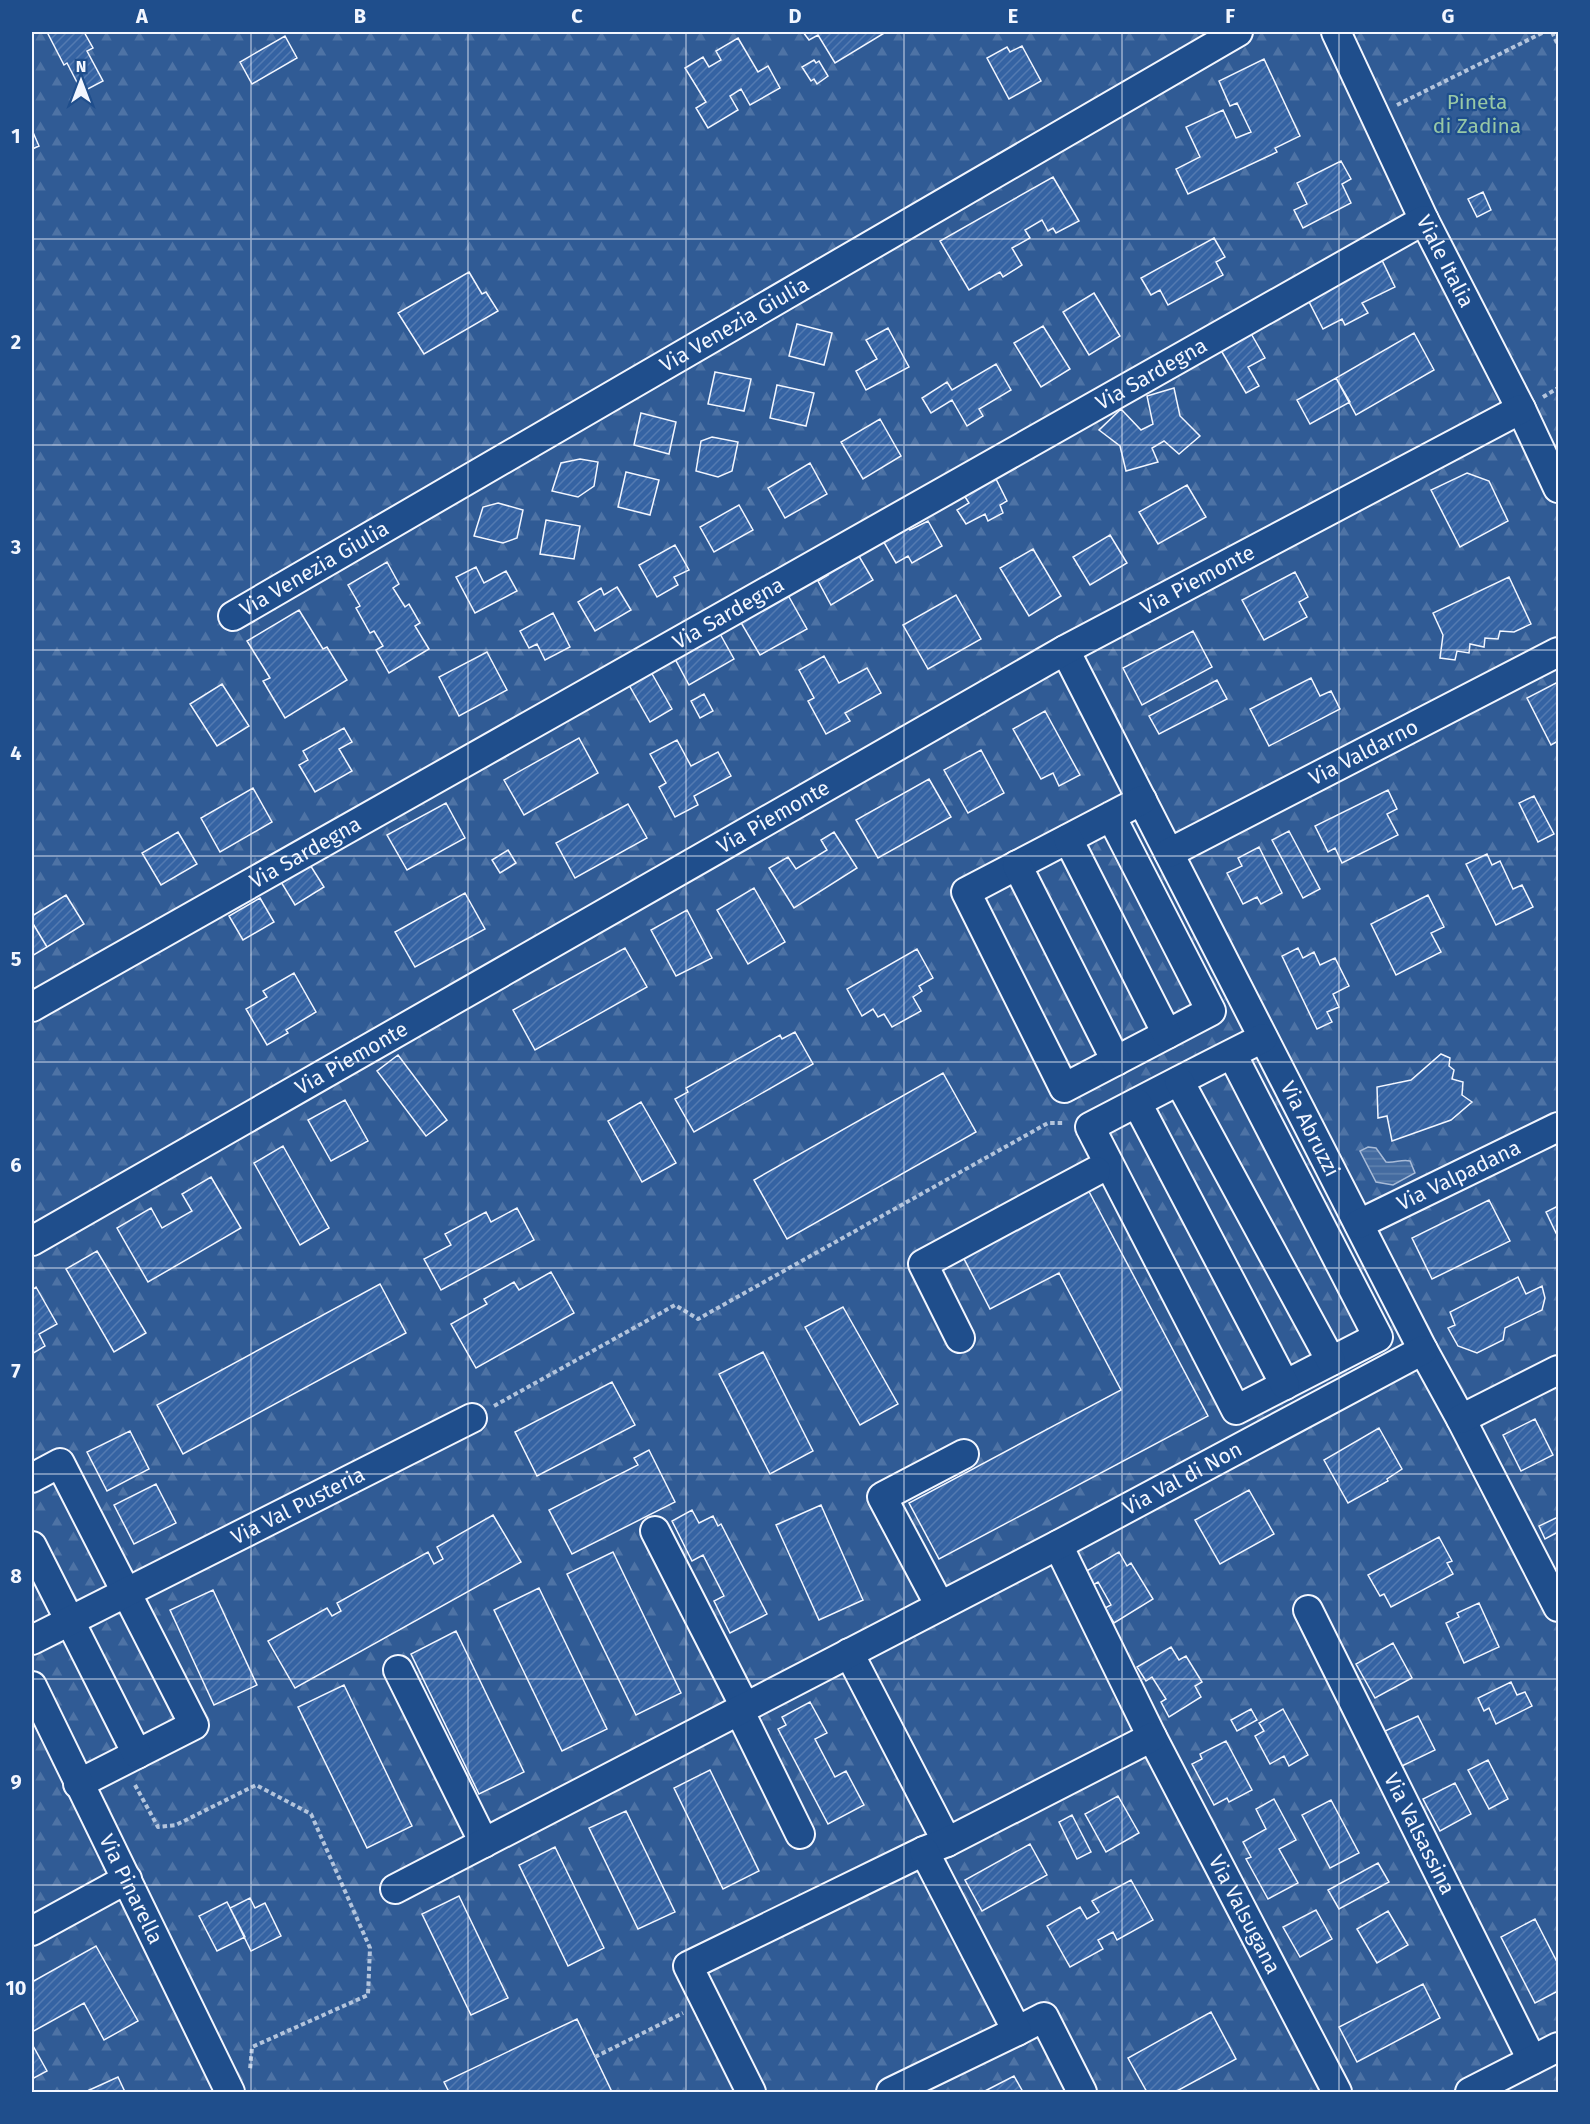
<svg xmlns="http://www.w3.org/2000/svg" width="1590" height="2124" font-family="'Fira Sans',sans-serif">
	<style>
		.forest { fill: url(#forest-firs); stroke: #a8bbd7; stroke-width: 1.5 }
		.water { fill: url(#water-rules); stroke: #a8bbd7; stroke-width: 1.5 }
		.building { fill: url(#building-hatch); stroke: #f2f6ff; stroke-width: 1.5 }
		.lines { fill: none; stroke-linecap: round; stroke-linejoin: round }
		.minor-casing { stroke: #f2f6ff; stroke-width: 32 }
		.path { stroke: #b3c4dc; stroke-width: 4; stroke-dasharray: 4.5 3; stroke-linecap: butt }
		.minor { stroke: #1f4e8c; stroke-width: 28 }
		.grid { fill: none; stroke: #f2f6ff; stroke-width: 1.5; stroke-opacity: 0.55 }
		.labels { text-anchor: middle; stroke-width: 4.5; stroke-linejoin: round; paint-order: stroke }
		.park-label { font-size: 21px; fill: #97c8a6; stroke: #1f4e8c }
		.street-label { font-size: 21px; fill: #f2f6ff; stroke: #1f4e8c }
		.neatline { fill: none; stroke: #f2f6ff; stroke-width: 2 }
		.grid-label { font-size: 20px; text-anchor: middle; font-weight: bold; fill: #f2f6ff }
	</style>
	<defs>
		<pattern id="forest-firs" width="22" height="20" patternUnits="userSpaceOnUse" patternTransform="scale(1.5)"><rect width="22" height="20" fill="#305b95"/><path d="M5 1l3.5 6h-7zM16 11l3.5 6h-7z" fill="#4e73a5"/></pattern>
		<pattern id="water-rules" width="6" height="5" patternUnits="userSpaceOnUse" patternTransform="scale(1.5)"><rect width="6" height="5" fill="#446ba0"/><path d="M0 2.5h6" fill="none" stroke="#5f81ae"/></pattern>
		<pattern id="building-hatch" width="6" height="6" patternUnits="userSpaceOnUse" patternTransform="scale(1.5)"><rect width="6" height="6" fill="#3563a3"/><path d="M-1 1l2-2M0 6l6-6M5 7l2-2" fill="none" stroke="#537ab1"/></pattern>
	</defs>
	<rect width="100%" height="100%" fill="#1f4e8c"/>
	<path class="forest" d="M32,32H1558V2092H32Z"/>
	<path class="water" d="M1368,1147L1376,1148L1386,1162C1395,1163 1402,1159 1410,1161L1415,1173L1393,1185L1376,1182L1360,1151Z"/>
	<path class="building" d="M47,32H84L93,48L87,51L103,81L82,92L67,63L64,65Z
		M803,32H886L835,63L818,35L809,40Z
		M285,36L297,58L252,84L240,62Z
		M738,38L758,72L768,66L780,88L750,105L741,89L730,96L738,110L708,128L696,108L706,102L685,68L703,57L709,67L721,60L716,51Z
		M1022,46L1041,81L1009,99L987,58L1007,47L1010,52Z
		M1264,59L1300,136L1275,148L1277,152L1188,194L1176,169L1200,157L1186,127L1223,110L1236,138L1251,132L1237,103L1230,106L1219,81Z
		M814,60L816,63L819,61L828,76L817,84L814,79L811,81L802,67Z
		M32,130L39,146L32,149Z
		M1341,161L1351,179L1342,184L1351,203L1303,228L1294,210L1307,204L1297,183Z
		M1053,177L1079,221L1056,233L1053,228L1048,231L1042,220L1025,230L1030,238L1012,248L1022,265L1003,277L1000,272L969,290L940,241Z
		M1483,192L1491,210L1477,217L1468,199Z
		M1214,238L1225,257L1216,262L1223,275L1168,305L1160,290L1151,295L1141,278Z
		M1378,252L1395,287L1362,303L1368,313L1345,325L1342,319L1323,329L1303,290Z
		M469,272L482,294L486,292L498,311L424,354L398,313Z
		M1094,293L1120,336L1089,355L1063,312Z
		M797,324L832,333L824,365L789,356Z
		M1043,326L1070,369L1041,387L1014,343Z
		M888,328L909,367L866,390L856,371L877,359L866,340Z
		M1249,330L1265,358L1248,367L1259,386L1246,393L1219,347Z
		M1414,333L1434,370L1356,415L1336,378Z
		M996,364L1011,390L979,409L983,416L967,426L952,400L931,413L922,398L947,382L952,390Z
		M715,372L751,379L744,411L708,404Z
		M1336,378L1350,402L1310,424L1297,400Z
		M777,385L814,393L806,426L770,418Z
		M1174,388L1180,416L1200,436L1179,454L1164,441L1152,448L1158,462L1126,471L1120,446L1099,430L1121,409L1141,430L1153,424L1147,396Z
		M641,413L676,422L669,454L634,445Z
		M880,419L901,456L863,479L841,442Z
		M712,437L738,442L732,471L718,477L696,471L701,441Z
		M580,459L598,462L594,486L578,497L552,491L561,463Z
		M810,463L827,494L785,518L768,488Z
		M626,472L659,480L650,515L618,507Z
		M1467,473L1489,481L1508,521L1460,547L1431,490Z
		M994,475L1007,501L1000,505L1003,513L988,521L985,514L966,524L957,510L969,503L962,492Z
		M1187,485L1206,517L1158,544L1139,512Z
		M498,503L523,510L517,538L503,543L474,536L483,507Z
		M739,505L753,530L714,552L700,527Z
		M546,520L580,526L574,559L540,554Z
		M928,521L942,546L912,563L908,556L896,563L882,539L907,525L910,530Z
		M1110,535L1127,563L1090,585L1073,557Z
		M675,545L689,570L674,577L678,585L657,597L639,565Z
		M853,546L873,580L831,605L818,581L828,575L825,570Z
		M1033,549L1061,596L1029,616L1000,568Z
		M387,562L399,584L393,588L405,607L409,604L420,623L415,626L429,649L389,673L376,650L383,646L374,631L370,633L356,608L360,606L348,585Z
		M476,567L484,583L506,571L517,591L475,613L456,577Z
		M1295,572L1308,597L1299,602L1307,617L1264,640L1242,600Z
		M1509,577L1531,624L1514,632L1500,631L1498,639L1485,638L1484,647L1470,644L1469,653L1457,651L1455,660L1440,658L1443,635L1433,613Z
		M617,587L631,610L595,631L578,602L601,588L604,595Z
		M784,588L807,629L760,655L740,621Z
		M956,595L981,639L928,669L903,625Z
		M299,610L323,649L327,647L347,680L285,718L263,681L270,678L247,641Z
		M553,613L570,647L545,660L537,644L529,648L520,631Z
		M1193,631L1212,667L1142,705L1123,668Z
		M719,632L734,659L689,685L674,657Z
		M487,652L507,690L459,716L439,677Z
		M824,656L839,683L867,668L881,693L845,713L850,721L826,734L808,701L814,698L799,670Z
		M647,665L672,709L650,722L625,678Z
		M1311,678L1320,696L1331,691L1340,709L1269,746L1250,709Z
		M1217,680L1227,699L1159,734L1149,716Z
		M1558,682V741L1551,745L1527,698Z
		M222,684L249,726L217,746L190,704Z
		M704,694L713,711L700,718L691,701Z
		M1045,711L1080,775L1059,786L1053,773L1041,779L1013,729Z
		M344,728L352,742L339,749L352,771L315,792L299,765L308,760L303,751Z
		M579,738L598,773L524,815L504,780Z
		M677,740L691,766L718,752L731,776L694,796L698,805L675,817L659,787L666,783L650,754Z
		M981,750L1004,793L968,813L944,770Z
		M929,779L951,817L878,858L856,820Z
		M253,788L272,822L220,852L201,818Z
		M1388,790L1397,809L1387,814L1398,835L1342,863L1335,848L1328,852L1315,826Z
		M1534,796L1554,834L1538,842L1519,803Z
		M446,803L465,838L407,870L387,835Z
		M628,804L647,838L575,878L556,843Z
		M1289,831L1320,889L1303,898L1272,840Z
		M178,832L197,864L161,885L142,853Z
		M834,832L857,868L794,908L769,868L788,857L796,869L827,850L821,840Z
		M1259,847L1282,893L1261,904L1257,897L1243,904L1227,873L1242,866L1238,858Z
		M508,850L516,863L500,873L492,860Z
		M1487,854L1492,865L1500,861L1513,889L1522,885L1533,907L1496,925L1466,864Z
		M307,860L324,887L295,905L281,882Z
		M754,888L785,942L748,964L717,910Z
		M465,893L485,929L415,967L395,932Z
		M66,895L84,924L47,947L32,922V916Z
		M1428,895L1444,927L1431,933L1441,952L1396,975L1371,924Z
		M260,898L274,922L243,940L229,916Z
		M687,910L712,958L676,976L651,930Z
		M32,922L47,947L32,956Z
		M625,948L647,987L535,1050L513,1010Z
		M1298,948L1303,958L1314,952L1320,965L1335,958L1349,986L1333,994L1339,1007L1327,1012L1332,1022L1317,1029L1282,956Z
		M917,949L933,978L919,986L922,991L913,997L921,1011L892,1027L884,1014L878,1017L873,1009L862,1016L847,989Z
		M294,973L316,1012L286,1030L288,1033L267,1045L246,1009L267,997L263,991Z
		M795,1032L813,1064L694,1132L675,1099L688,1092L686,1088L780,1035L782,1039Z
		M1441,1054L1450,1058L1449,1066L1454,1070L1452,1079L1463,1082L1462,1095L1472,1102L1451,1120L1392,1141L1387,1116L1378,1118L1377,1087L1411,1080Z
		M398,1055L447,1120L426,1136L377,1071Z
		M943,1073L976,1132L787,1239L754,1180Z
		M345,1100L368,1141L331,1161L308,1120Z
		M641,1102L676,1163L642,1182L608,1121Z
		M283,1146L329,1228L300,1245L254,1163Z
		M211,1177L241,1228L148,1282L117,1228L151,1208L162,1228L192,1211L182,1194Z
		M1085,1184L1208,1416L939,1559L909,1503L1121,1390L1059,1273L990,1309L960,1251Z
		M1489,1200L1510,1241L1432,1279L1412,1238Z
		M1558,1206V1231L1556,1233L1546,1212Z
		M517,1208L534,1240L441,1290L424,1259L451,1245L445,1234L486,1212L491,1222Z
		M97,1251L146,1333L114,1352L66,1269Z
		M551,1272L574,1313L476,1368L451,1324L487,1304L484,1299L514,1282L519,1290Z
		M1518,1277L1526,1294L1542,1286L1545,1298L1542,1310L1505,1328L1503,1340L1477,1353L1458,1346L1448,1328L1455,1325L1450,1312Z
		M380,1284L406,1333L183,1454L157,1405Z
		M36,1287L57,1324L39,1334L45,1346L32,1354V1290Z
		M843,1307L898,1404L860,1425L805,1327Z
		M763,1352L813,1451L770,1474L719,1374Z
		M612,1382L635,1425L537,1476L515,1432Z
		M1535,1419L1553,1455L1521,1471L1503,1435Z
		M1379,1428L1402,1469L1387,1479L1388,1481L1348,1503L1324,1460Z
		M130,1431L149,1469L107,1491L87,1452Z
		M649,1450L675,1502L572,1554L549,1510L638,1465L634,1458Z
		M156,1484L176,1523L134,1544L114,1505Z
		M1249,1490L1274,1534L1220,1564L1195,1520Z
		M821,1505L863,1600L819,1620L776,1525Z
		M692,1510L699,1523L713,1516L718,1526L721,1524L767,1614L730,1633L714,1601L724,1596L703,1555L692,1561L672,1521Z
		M493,1515L521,1562L295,1688L268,1641L327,1608L332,1616L341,1611L337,1603L428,1552L434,1564L443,1559L437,1547Z
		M1558,1517V1532L1545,1539L1539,1526Z
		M1439,1537L1452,1561L1447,1563L1453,1574L1391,1607L1384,1594L1380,1596L1368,1575Z
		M613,1552L681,1693L636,1715L567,1574Z
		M1119,1552L1127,1566L1131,1563L1153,1599L1114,1623L1105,1608L1111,1605L1098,1582L1093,1585L1085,1572Z
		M539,1588L607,1729L562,1751L494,1610Z
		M213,1590L257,1685L214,1705L170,1610Z
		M1479,1603L1499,1647L1464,1663L1446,1623L1459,1617L1457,1613Z
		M456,1631L524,1772L479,1794L411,1654Z
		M1393,1643L1412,1678L1375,1698L1356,1664Z
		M1171,1647L1179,1660L1186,1656L1202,1682L1195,1686L1201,1697L1169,1717L1161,1702L1166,1699L1152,1677L1146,1681L1137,1667Z
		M1511,1682L1517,1695L1525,1692L1532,1706L1496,1724L1489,1708L1484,1711L1478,1698Z
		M344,1685L412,1826L367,1848L298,1707Z
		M810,1702L827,1733L815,1739L835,1777L846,1771L864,1805L828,1824L778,1729L786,1725L782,1717Z
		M1251,1709L1257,1720L1237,1731L1231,1720Z
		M1283,1709L1308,1755L1289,1766L1284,1756L1270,1764L1255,1736L1264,1731L1259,1723Z
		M1418,1716L1435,1750L1402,1766L1385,1731Z
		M1226,1741L1252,1790L1229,1802L1227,1798L1214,1805L1192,1764L1202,1759L1200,1754Z
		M1488,1760L1508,1799L1489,1809L1468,1770Z
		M710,1770L759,1871L723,1889L674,1788Z
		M1455,1783L1471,1814L1440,1831L1423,1799Z
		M1118,1796L1139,1833L1106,1852L1085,1814Z
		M1274,1799L1296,1840L1279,1849L1298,1883L1268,1899L1246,1859L1251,1857L1243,1842L1266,1829L1256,1809Z
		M1331,1800L1359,1853L1330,1868L1302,1815Z
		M626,1811L675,1912L638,1929L589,1828Z
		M1072,1815L1091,1852L1077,1859L1059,1822Z
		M1030,1844L1047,1875L982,1911L965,1880Z
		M555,1847L604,1948L568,1966L519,1865Z
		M1378,1863L1389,1882L1339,1909L1328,1890Z
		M1131,1880L1153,1920L1117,1940L1113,1932L1098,1940L1103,1949L1070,1967L1047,1926L1080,1907L1087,1919L1099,1912L1092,1901Z
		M459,1896L508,1998L471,2015L422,1914Z
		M250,1898L255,1908L265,1903L281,1936L251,1951L230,1908Z
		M227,1902L245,1937L217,1951L199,1916Z
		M1316,1910L1332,1939L1300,1957L1283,1927Z
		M1388,1911L1408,1945L1377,1963L1357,1929Z
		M1535,1919L1558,1964V1991L1535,2003L1501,1937Z
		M96,1946L138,2021L104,2040L84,2003L32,2032V1982Z
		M1423,1984L1440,2018L1357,2062L1339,2027Z
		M1211,2012L1236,2059L1175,2092H1147L1128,2058Z
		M577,2019L612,2092H449L444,2082Z
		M32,2044L47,2071L32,2079Z
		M1014,2076L1023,2092H983Z
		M118,2077L125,2092H85Z"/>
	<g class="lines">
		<defs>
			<g id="minor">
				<path id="s1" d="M1336,32L1424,220L1521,409L1558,488"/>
				<path id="s2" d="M233,616L1238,32"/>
				<path id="s3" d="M1065,650L1423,1350L1461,1419L1558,1607"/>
				<path d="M1111,816L1211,1011L1064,1088L966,892L1142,800"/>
				<path d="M1068,839L1167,1034"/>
				<path id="s4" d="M1169,853L1558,652"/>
				<path d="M1017,865L1116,1061"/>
				<path id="s5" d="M32,1007L1424,220"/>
				<path d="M1232,1054L1378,1337L1236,1410L1090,1127C1147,1097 1205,1067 1263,1038"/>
				<path d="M1179,1081L1331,1361"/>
				<path d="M1137,1103L1285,1385"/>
				<path id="s6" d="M1359,1224L1558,1127"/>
				<path id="s7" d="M32,1241L1065,650L1521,409"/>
				<path d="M960,1338L923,1264L1096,1171"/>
				<path d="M1461,1419L1558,1370"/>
				<path d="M32,1478L60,1463L194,1725L78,1784"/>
				<path d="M655,1531L745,1707"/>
				<path id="s8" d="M1058,1545L1152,1737L1337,2092"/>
				<path d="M32,1546L137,1754"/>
				<path d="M940,1606L882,1497L964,1454"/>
				<path id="s9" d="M1308,1610L1532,2060"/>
				<path id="s10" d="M32,1640L472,1418"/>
				<path d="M849,1653L947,1842"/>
				<path d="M398,1670L484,1843"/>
				<path id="s11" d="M32,1686L230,2092"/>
				<path d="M739,1710L800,1834"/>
				<path id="s12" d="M395,1889L1058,1545L1423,1350"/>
				<path d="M32,1931L127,1879"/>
				<path d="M1017,2031L1044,2017L1082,2092"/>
				<path d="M751,2092L688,1966L924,1851L947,1842L1152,1737"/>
				<path d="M891,2092L1017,2031L924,1851"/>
				<path d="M1470,2092L1558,2047"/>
			</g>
		</defs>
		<use href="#minor" class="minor-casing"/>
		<path class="path" d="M1552,32L1558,45
			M1397,105L1544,32
			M1543,397L1558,388
			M494,1406L675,1305L698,1319L1048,1123H1065
			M135,1785L158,1827L176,1825L256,1785L311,1814L370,1948L368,1995L252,2047L250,2070
			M595,2057L683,2013"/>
		<use href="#minor" class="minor"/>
	</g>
	<path class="grid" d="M251,32V2092M468,32V2092M686,32V2092M904,32V2092M1122,32V2092M1339,32V2092M32,239H1558M32,445H1558M32,650H1558M32,856H1558M32,1062H1558M32,1268H1558M32,1474H1558M32,1679H1558M32,1885H1558"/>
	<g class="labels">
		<g class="park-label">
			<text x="1477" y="109">Pineta<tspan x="1477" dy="24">di Zadina</tspan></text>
		</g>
		<g class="street-label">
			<text dy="7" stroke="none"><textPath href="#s1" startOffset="254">Viale Italia</textPath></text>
			<text dy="7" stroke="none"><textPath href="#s2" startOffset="580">Via Venezia Giulia</textPath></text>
			<text dy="7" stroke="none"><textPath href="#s5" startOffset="1286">Via Sardegna</textPath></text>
			<text dy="7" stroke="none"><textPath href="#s2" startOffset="94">Via Venezia Giulia</textPath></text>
			<text dy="7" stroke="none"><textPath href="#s7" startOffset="1340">Via Piemonte</textPath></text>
			<text dy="7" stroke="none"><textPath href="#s5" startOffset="800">Via Sardegna</textPath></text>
			<text dy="7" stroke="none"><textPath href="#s4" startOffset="219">Via Valdarno</textPath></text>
			<text dy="7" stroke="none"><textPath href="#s7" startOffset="854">Via Piemonte</textPath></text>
			<text dy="7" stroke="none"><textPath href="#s5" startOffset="314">Via Sardegna</textPath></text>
			<text dy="7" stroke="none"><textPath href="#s7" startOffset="368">Via Piemonte</textPath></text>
			<text dy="7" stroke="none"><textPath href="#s3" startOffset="538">Via Abruzzi</textPath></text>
			<text dy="7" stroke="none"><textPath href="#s6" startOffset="111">Via Valpadana</textPath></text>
			<text dy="7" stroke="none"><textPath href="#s12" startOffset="888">Via Val di Non</textPath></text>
			<text dy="7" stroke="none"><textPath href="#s10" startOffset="298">Via Val Pusteria</textPath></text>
			<text dy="7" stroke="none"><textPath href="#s9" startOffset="250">Via Valsassina</textPath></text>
			<text dy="7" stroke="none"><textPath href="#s11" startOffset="226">Via Pinarella</textPath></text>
			<text dy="7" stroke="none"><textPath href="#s8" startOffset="414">Via Valsugana</textPath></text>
		</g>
	</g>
	<rect width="1590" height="2124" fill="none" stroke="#1f4e8c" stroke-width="66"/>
	<g transform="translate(81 81)" stroke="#1f4e8c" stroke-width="4.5" paint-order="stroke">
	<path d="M0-4.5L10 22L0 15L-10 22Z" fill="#f2f6ff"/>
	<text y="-9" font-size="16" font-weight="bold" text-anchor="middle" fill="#f2f6ff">N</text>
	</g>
	<rect x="33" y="33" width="1524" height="2058" class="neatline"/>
	<g class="grid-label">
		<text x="142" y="23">A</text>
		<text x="360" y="23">B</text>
		<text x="577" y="23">C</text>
		<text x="795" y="23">D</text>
		<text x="1013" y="23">E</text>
		<text x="1230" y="23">F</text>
		<text x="1448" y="23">G</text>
		<text x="16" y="143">1</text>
		<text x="16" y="349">2</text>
		<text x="16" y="554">3</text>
		<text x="16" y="760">4</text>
		<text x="16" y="966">5</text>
		<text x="16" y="1172">6</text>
		<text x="16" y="1378">7</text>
		<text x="16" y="1583">8</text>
		<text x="16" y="1789">9</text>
		<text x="16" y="1995">10</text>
	</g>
</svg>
